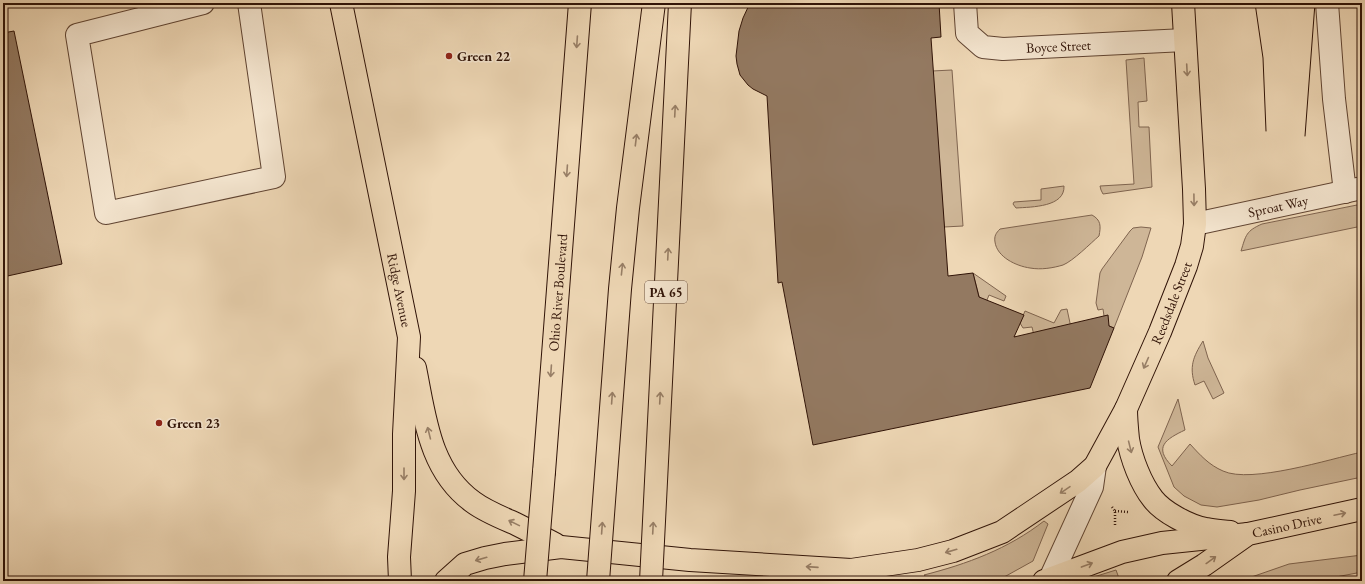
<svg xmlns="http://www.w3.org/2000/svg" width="1365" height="584" font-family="'EB Garamond',serif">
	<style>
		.green { fill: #ceb697; stroke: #7f644f }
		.building { fill: #937961; stroke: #301307 }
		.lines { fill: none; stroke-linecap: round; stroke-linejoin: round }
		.minor-casing { stroke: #604432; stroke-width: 24 }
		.major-casing { stroke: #301307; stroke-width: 24 }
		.highway-casing { stroke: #301307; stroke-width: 24 }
		.path { stroke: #301307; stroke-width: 2.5; stroke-dasharray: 1 2; stroke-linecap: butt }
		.minor { stroke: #f4e5cf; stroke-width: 22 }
		.major { stroke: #eed7b5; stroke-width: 22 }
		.highway { stroke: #eed7b5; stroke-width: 22 }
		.tram { stroke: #301307; stroke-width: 1 }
		.highway-bridge-casing { stroke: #301307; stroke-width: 24; stroke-linecap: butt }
		.highway-bridge { stroke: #eed7b5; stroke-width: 22 }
		.oneway { stroke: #987f67 }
		.poi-dot { fill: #8f2418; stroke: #f4e5cf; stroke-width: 1.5 }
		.labels { text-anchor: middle; stroke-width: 3; stroke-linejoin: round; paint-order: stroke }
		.shield { fill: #f4e5cf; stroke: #6b5243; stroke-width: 1 }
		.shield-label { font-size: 13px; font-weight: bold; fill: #301307 }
		.street-label { font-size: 14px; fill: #301307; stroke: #f4e5cf }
		.poi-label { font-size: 14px; font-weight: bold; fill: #301307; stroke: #f4e5cf; text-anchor: start }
	</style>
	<rect width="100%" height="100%" fill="#eed7b5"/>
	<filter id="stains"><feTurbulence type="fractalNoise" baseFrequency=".005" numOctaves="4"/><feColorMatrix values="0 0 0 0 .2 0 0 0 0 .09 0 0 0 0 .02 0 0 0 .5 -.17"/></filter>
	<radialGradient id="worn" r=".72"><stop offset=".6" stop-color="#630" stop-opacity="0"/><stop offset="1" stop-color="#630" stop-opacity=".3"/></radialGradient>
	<path class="green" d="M1144,58L1147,101L1138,102L1139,127H1149L1152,187L1103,194L1101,190L1100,186L1134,184L1126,60Z
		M952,70L963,226L944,227L932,71Z
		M1064,186C1065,207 1032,207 1016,208L1013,204L1014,202L1041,200V189Z
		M1362,204V226L1241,251C1246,235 1246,231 1262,224Z
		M1092,215C1101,220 1101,226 1099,236C1091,243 1073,261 1063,265C1053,268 1041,270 1030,268C1016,266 997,257 995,242C994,236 996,233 1000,229Z
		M1141,227L1151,228L1142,257L1114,328L1109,326L1104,316L1103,309L1098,310L1096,303L1100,273L1102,269L1130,231L1133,228Z
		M973,273L1006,296L1004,301L989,295L985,305L981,304Z
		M1067,309L1073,337L1036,344L1032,327L1023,328L1020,323L1025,311L1054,323L1061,310Z
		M1203,341L1208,358L1224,393L1213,399L1204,381L1195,385C1189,367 1193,357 1203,341Z
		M1178,399L1185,430C1166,439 1153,447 1172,466L1190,444C1200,455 1209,465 1223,471C1251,484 1330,459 1362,452V477L1300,490L1259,500L1217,507L1201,505L1184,496L1174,487L1158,447Z
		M1044,521L1048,524L1033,561L997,581H932L924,575C967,564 1008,549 1044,521Z
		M1362,555V572L1315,581H1240L1289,564Z
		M1116,570L1120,581H1083L1084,580Z"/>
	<path class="building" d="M750,3H939L941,37L931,38L948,276L973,273L979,297L1024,315L1014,337L1108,315L1109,326L1114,328L1090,388L813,445L782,282L778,283L767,96L753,89L748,85L740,75L737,64L736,56L739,31L743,18Z
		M14,31L62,264L3,277V33Z"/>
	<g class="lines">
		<defs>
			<g id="minor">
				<path d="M203,3L77,35L106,213L274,177L249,3"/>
				<path id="s1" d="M965,3L967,33L983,47L1003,49L1185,40"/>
				<path d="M1327,3L1334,99L1345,192"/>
				<path id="s2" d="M1195,224L1362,188"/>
				<path d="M1049,581L1092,487L1095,466"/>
			</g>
			<g id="major">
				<path id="s3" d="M341,3L409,337L404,434V491L399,557L400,581"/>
				<path d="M415,368C425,417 429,470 473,502C485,511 500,517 514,523C528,530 541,537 555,544"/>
				<path d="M1126,409C1126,419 1127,429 1128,439C1131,458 1141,484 1153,499C1163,512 1189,526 1206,529C1214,531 1222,531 1230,532"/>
				<path id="s4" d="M446,581L465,564L485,558L505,554L561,547L690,560L851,570L918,560L953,551L1002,532L1078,481L1095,466L1126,409L1160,332L1186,266L1192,246L1195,224L1194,189L1183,3"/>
				<path id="s5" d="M1178,581L1204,565L1248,534L1362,509"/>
			</g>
			<g id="highway">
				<path id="s6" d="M544,472L580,3"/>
				<path d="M1044,581L1122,552L1162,543L1248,534"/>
			</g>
		</defs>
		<use href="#minor" class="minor-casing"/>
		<use href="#major" class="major-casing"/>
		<use href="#highway" class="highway-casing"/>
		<path class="path" d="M1112,507L1115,511V525
			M1115,511L1128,512"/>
		<use href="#minor" class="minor"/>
		<use href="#major" class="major"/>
		<use href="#highway" class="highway"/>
		<path class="tram" d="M1255,3L1263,58L1266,131
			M1305,136L1315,3"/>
		<defs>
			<path id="highway-bridge" d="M535,581L544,472
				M598,581L620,289L628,208L654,3
				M651,581L680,3"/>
		</defs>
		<use href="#highway-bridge" class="highway-bridge-casing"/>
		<use href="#highway-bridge" class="highway-bridge"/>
	</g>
	<defs><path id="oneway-shaft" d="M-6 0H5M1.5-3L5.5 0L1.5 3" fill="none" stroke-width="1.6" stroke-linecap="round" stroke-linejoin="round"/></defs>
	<g class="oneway">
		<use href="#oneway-shaft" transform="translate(577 42) rotate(94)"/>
		<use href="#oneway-shaft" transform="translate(1187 70) rotate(87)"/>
		<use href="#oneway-shaft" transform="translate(675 111) rotate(-87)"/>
		<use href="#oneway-shaft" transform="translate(636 140) rotate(-83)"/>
		<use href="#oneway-shaft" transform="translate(567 171) rotate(94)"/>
		<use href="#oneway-shaft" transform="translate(1194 200) rotate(89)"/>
		<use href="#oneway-shaft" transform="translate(668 254) rotate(-87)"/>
		<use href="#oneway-shaft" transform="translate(622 269) rotate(-84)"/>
		<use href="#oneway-shaft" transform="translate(1146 363) rotate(114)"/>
		<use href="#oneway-shaft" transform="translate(551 371) rotate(94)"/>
		<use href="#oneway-shaft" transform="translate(612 398) rotate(-86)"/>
		<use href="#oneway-shaft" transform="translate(660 398) rotate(-87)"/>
		<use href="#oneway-shaft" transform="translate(429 433) rotate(-104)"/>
		<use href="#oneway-shaft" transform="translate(1130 447) rotate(76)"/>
		<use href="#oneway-shaft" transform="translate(404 474) rotate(90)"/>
		<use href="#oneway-shaft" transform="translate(1065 490) rotate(146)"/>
		<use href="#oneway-shaft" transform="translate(1340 514) rotate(-12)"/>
		<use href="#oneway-shaft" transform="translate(514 523) rotate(-154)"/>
		<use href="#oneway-shaft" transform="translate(602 528) rotate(-86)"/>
		<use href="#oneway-shaft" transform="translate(653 528) rotate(-87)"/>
		<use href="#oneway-shaft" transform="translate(951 551) rotate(164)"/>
		<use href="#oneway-shaft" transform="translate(481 559) rotate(164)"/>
		<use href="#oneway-shaft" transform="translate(1211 560) rotate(-36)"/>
		<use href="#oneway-shaft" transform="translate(1087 565) rotate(-20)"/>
		<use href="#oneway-shaft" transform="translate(812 567) rotate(-176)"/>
	</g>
	<g class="poi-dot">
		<circle cx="449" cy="56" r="4"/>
		<circle cx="159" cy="423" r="4"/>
	</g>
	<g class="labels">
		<rect class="shield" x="645" y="281" width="42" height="22" rx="3"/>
		<g class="shield-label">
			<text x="666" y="297">PA 65</text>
		</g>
		<g class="street-label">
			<text dy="5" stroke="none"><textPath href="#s1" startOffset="127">Boyce Street</textPath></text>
			<text dy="5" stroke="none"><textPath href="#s2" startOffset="85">Sproat Way</textPath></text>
			<text dy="5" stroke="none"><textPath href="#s3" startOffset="293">Ridge Avenue</textPath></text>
			<text dy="5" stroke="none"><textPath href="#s6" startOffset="180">Ohio River Boulevard</textPath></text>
			<text dy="5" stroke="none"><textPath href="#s4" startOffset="865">Reedsdale Street</textPath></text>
			<text dy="5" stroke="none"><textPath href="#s5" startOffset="124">Casino Drive</textPath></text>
		</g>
		<g class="poi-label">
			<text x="457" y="61">Green 22</text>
			<text x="167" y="428">Green 23</text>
		</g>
	</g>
	<rect width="1365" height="584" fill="none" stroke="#eed7b5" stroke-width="16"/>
	<rect x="4" y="4" width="1357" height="576" fill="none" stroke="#301307" stroke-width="2"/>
	<rect x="8" y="8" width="1349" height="568" fill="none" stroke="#301307"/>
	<rect width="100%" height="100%" filter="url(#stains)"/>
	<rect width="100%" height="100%" fill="url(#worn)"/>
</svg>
